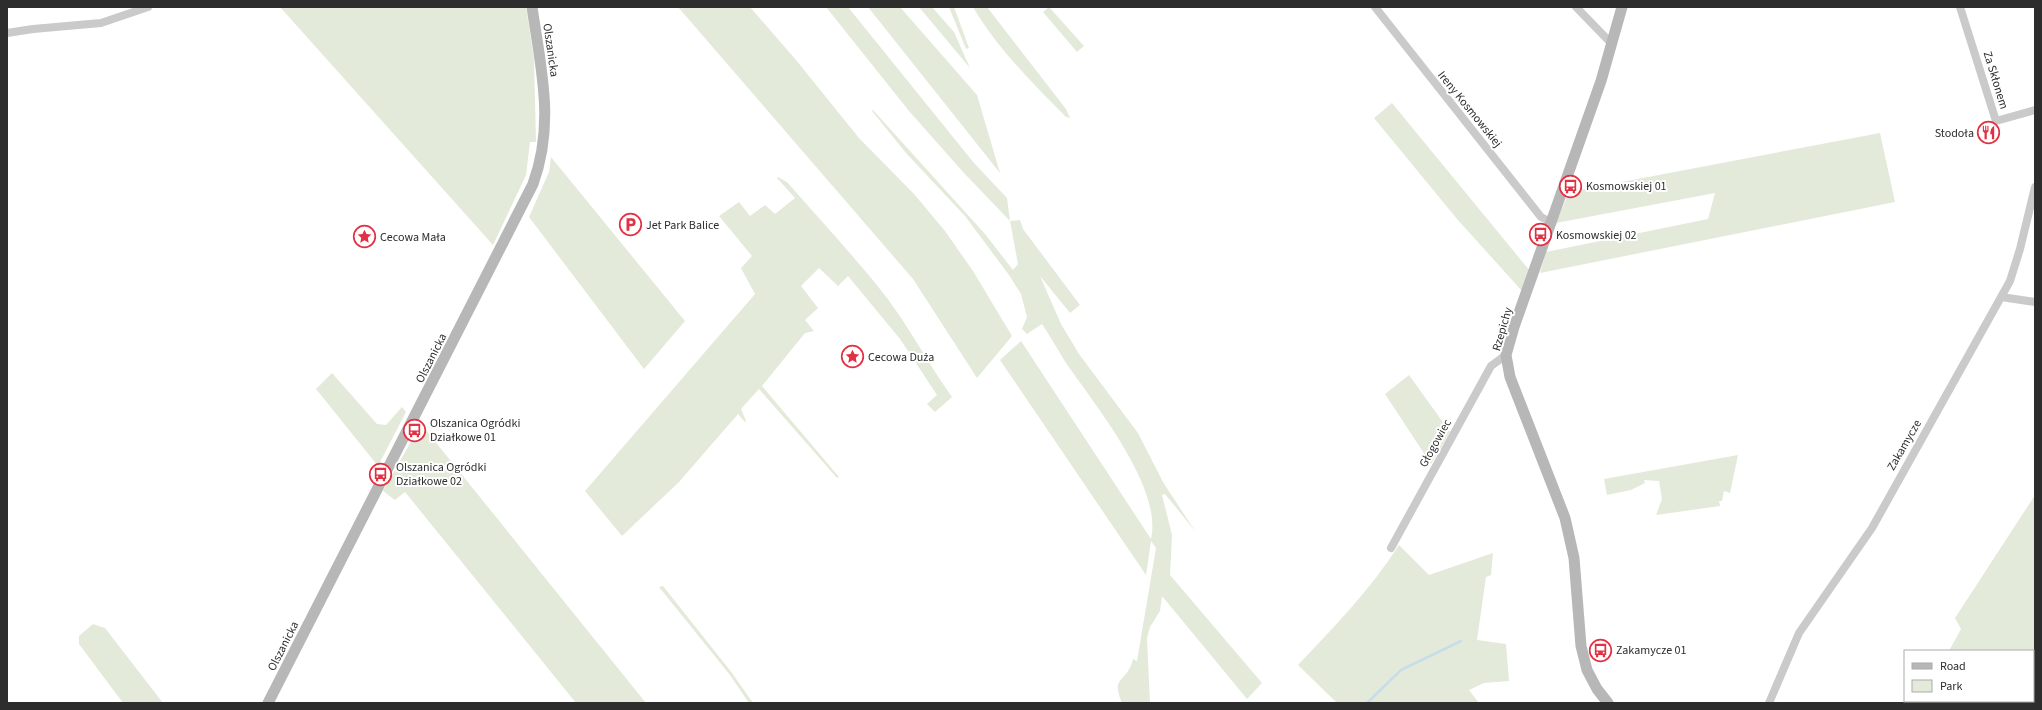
<svg xmlns="http://www.w3.org/2000/svg" width="2042" height="710" font-family="'Source Sans 3',sans-serif">
	<style>
		.green { fill: #e3eada }
		.lines { fill: none; stroke-linecap: round; stroke-linejoin: round }
		.stream { stroke: #c6ddea; stroke-width: 2.5 }
		.street { stroke: #cacaca; stroke-width: 8 }
		.secondary { stroke: #b7b7b7; stroke-width: 11 }
		.labels { text-anchor: middle; stroke-width: 4; stroke-linejoin: round; paint-order: stroke }
		.street-label { font-size: 12px; fill: #2d2d2d; stroke: #fff }
		.poi-label { font-size: 12px; fill: #2d2d2d; stroke: #fff; text-anchor: start }
	</style>
	<rect width="100%" height="100%" fill="#fff"/>
	<path class="green" d="M280,7H526L534,59L536,142H530L526,175L493,245Z
		M678,7H750L796,60L859,138L914,194L945,231L973,271L1012,336L977,378L913,279Z
		M826,7H848L974,163L1007,198L1010,221L1020,220L1023,229L1080,305L1070,313L1040,276L1061,324L1079,354L1138,433L1163,482L1195,531L1165,494L1162,495L1172,535L1170,575L1262,683L1247,699L1162,596L1160,611L1150,627L1147,638L1150,703H1122C1110,675 1127,684 1133,659L1137,661L1156,548L1151,541L1146,575L1000,360L1021,341L1151,539C1163,486 1093,403 1064,360C1057,348 1050,336 1042,324L1027,334L1022,329L1027,317L1021,294L1009,275L965,216L906,153L872,111L873,110L985,234L1013,270L1018,264L1010,221L963,172L909,111Z
		M868,7H900L977,95L1000,173Z
		M919,7H932L954,32L970,68Z
		M949,7H954L969,48L966,49Z
		M973,7H987L1066,109L1070,118L1066,117C1033,84 997,48 973,7Z
		M1049,7L1084,46L1077,52L1043,12Z
		M1392,103L1530,271L1522,291L1457,219L1374,118Z
		M1880,133L1895,202L1540,273L1546,252L1708,219L1715,193L1556,223L1569,192Z
		M551,157L685,321L644,369L529,217L549,172Z
		M778,177L787,182C820,220 856,258 887,298C911,330 929,365 952,397L935,412L927,404L937,395L900,339L848,276L838,286L819,268L801,286L818,308L805,320L814,331L805,333L762,386L839,477L837,478L759,389L741,409L746,421L745,422L738,414L679,482L622,536L585,491L755,294L741,268L752,256L719,216L739,202L750,216L765,205L775,214L795,198L777,178Z
		M332,373L377,424L386,425L402,407L406,412L378,466L316,389Z
		M1409,375L1450,432L1431,464L1385,394Z
		M421,424L646,703H576L405,492L395,500L383,491Z
		M1738,455L1730,493L1724,491L1722,501H1719L1720,506L1656,515L1662,499L1659,481L1644,480L1645,483L1631,490L1607,495L1604,479Z
		M2035,495V665H2033V651H1949L1961,629L1955,618Z
		M1399,545L1429,575L1493,553L1491,575L1486,577L1477,640L1506,644L1509,681L1484,683L1469,690L1479,703H1337L1298,665C1334,627 1370,590 1399,545Z
		M663,586L732,673L753,703H749L730,675L659,587Z
		M93,624L105,628L163,703H123L79,644V636Z"/>
	<g class="lines">
		<path class="stream" d="M1367,703L1401,670L1461,641"/>
		<path class="street" d="M1375,7L1541,217L1551,222
			M1576,7L1611,43
			M1960,7L1996,121L2035,110
			M7,33L33,29L101,23L148,7
			M2001,297L2035,302
			M1391,548L1491,366L1506,355
			M1769,703L1799,633L1872,528L2010,281L2020,249L2035,187"/>
		<path class="secondary" d="M268,703L533,184C555,124 541,69 532,7
			M1608,703L1597,689L1587,670L1581,646L1574,558L1565,518L1510,377L1506,355L1514,327L1601,81L1622,7"/>
	</g>
	<defs>
		<symbol id="restaurant-ring" viewBox="-11 -11 22 22"><circle r="9.5" fill="#fff" stroke="#e13143" stroke-width="1.5"/><path d="M-5-6h1v4h1v-4h1v4h1v-4h1v5L-1.5 .5V6h-2V.5L-5-1ZM5-6V6H3V1.5H1.5Q1.5-4 5-6Z" fill="#e13143"/></symbol>
		<symbol id="bus-ring" viewBox="-11 -11 22 22"><circle r="9.5" fill="#fff" stroke="#e13143" stroke-width="1.5"/><path d="M-5-6H5V4H4V6H2V4H-2V6H-4V4H-5ZM-3.5-4V0h7V-4ZM-3.5 1.2v1.5H-2V1.2ZM2 1.2v1.5H3.5V1.2Z" fill="#e13143"/></symbol>
		<symbol id="parking-ring" viewBox="-11 -11 22 22"><circle r="9.5" fill="#fff" stroke="#e13143" stroke-width="1.5"/><path d="M-3.5-5.5H1a3.5 3.5 0 0 1 0 7H-1V5.5H-3.5ZM-1-3.4V-.6H.8a1.4 1.4 0 0 0 0-2.8Z" fill="#e13143"/></symbol>
		<symbol id="sight-ring" viewBox="-11 -11 22 22"><circle r="9.5" fill="#fff" stroke="#e13143" stroke-width="1.5"/><path d="M0-6L1.8-2.2L6-1.7L2.9 1.2L3.7 5.4L0 3.3L-3.7 5.4L-2.9 1.2L-6-1.7L-1.8-2.2Z" fill="#e13143"/></symbol>
	</defs>
	<g fill-rule="evenodd">
		<use href="#restaurant-ring" x="1976" y="120" width="25" height="25"/>
		<use href="#bus-ring" x="1558" y="174" width="25" height="25"/>
		<use href="#parking-ring" x="618" y="212" width="25" height="25"/>
		<use href="#bus-ring" x="1528" y="222" width="25" height="25"/>
		<use href="#sight-ring" x="352" y="224" width="25" height="25"/>
		<use href="#sight-ring" x="840" y="344" width="25" height="25"/>
		<use href="#bus-ring" x="402" y="418" width="25" height="25"/>
		<use href="#bus-ring" x="368" y="462" width="25" height="25"/>
		<use href="#bus-ring" x="1588" y="638" width="25" height="25"/>
	</g>
	<g class="labels">
		<g class="street-label">
			<text transform="translate(551 50) rotate(82)" y="4">Olszanicka</text>
			<text transform="translate(1996 80) rotate(73)" y="4">Za Skłonem</text>
			<text transform="translate(1470 109) rotate(51)" y="4">Ireny Kosmowskiej</text>
			<text transform="translate(1502 329) rotate(-74)" y="4">Rzepichy</text>
			<text transform="translate(431 358) rotate(-63)" y="4">Olszanicka</text>
			<text transform="translate(1435 443) rotate(-61)" y="4">Głogowiec</text>
			<text transform="translate(1904 445) rotate(-60)" y="4">Zakamycze</text>
			<text transform="translate(283 646) rotate(-63)" y="4">Olszanicka</text>
		</g>
		<g class="poi-label">
			<text x="1974" y="137" text-anchor="end">Stodoła</text>
			<text x="1586" y="190">Kosmowskiej 01</text>
			<text x="646" y="229">Jet Park Balice</text>
			<text x="1556" y="239">Kosmowskiej 02</text>
			<text x="380" y="241">Cecowa Mała</text>
			<text x="868" y="361">Cecowa Duża</text>
			<text x="430" y="427">Olszanica Ogródki<tspan x="430" dy="14">Działkowe 01</tspan></text>
			<text x="396" y="471">Olszanica Ogródki<tspan x="396" dy="14">Działkowe 02</tspan></text>
			<text x="1616" y="654">Zakamycze 01</text>
		</g>
	</g>
	<rect width="2042" height="710" fill="none" stroke="#2d2d2d" stroke-width="16"/>
	<rect x="1904" y="650" width="130" height="52" fill="#ffffff" stroke="#ababab"/>
	<rect x="1912" y="663" width="20" height="6" fill="#b7b7b7" stroke="#ababab"/>
	<text x="1940" y="670" font-size="12" fill="#2d2d2d">Road</text>
	<rect x="1912" y="680" width="20" height="12" fill="#e3eada" stroke="#ababab"/>
	<text x="1940" y="690" font-size="12" fill="#2d2d2d">Park</text>
</svg>
